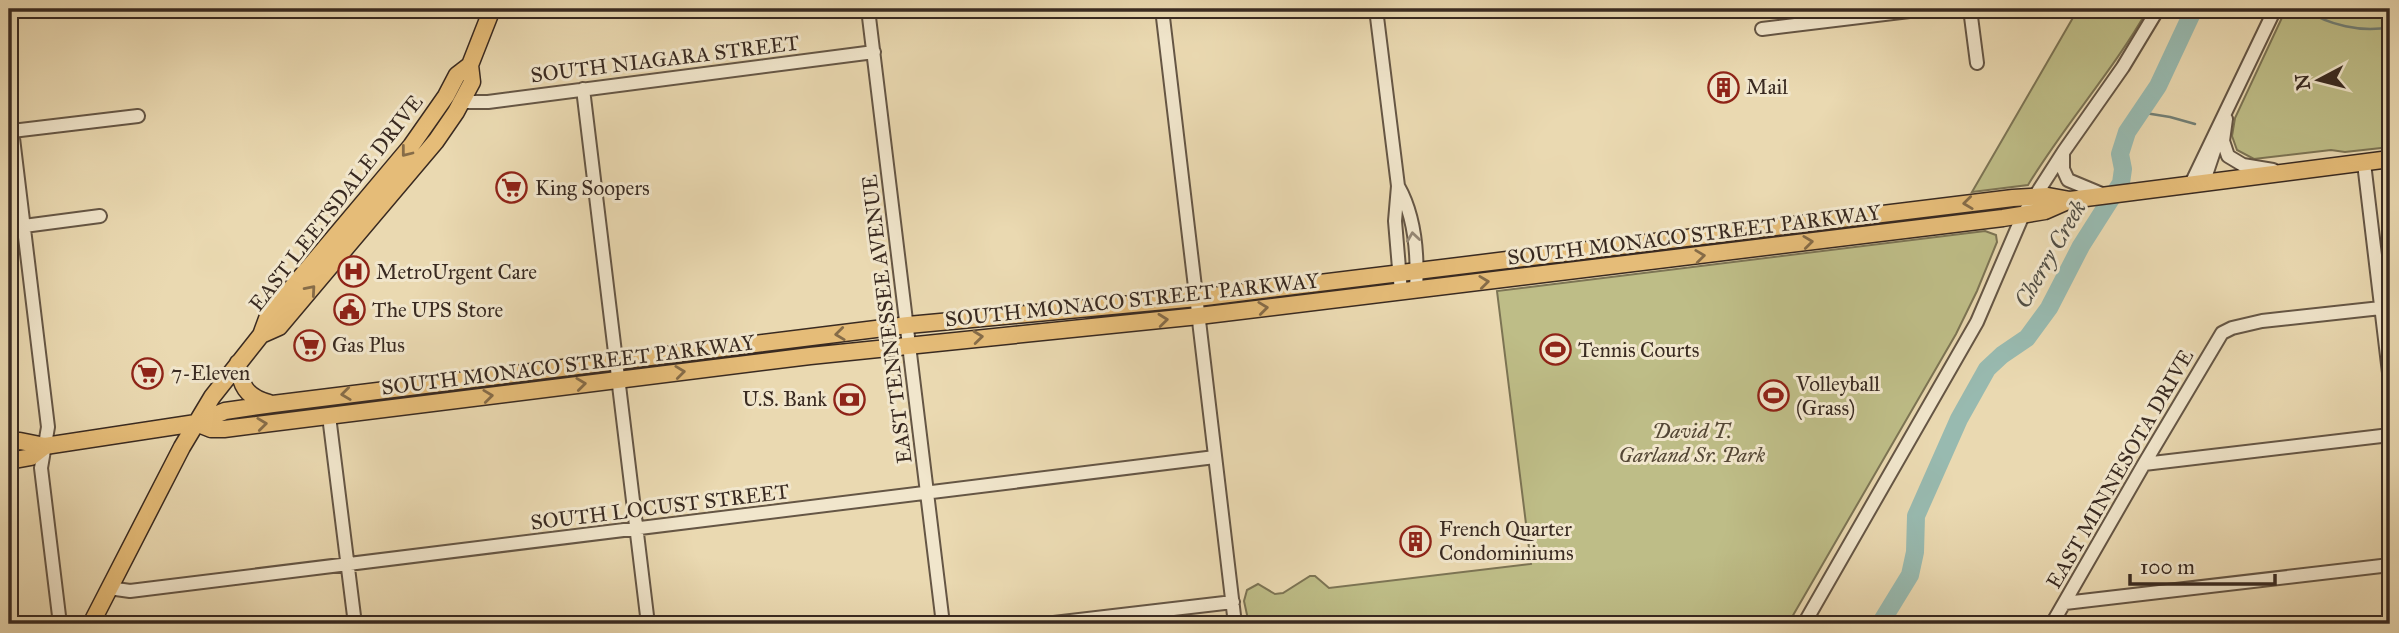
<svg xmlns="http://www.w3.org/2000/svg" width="2399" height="633" font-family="'IM FELL Great Primer',serif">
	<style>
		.green { fill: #bebd87; stroke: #7c7454; stroke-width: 2 }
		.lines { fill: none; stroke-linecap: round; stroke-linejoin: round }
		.stream { stroke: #728077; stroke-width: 2.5 }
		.river { stroke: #98bab0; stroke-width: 18 }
		.minor-casing { stroke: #655645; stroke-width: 16 }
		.major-casing { stroke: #392a21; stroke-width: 19 }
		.minor { stroke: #f1e6cc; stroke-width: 12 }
		.major { stroke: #e5bc78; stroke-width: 16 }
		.oneway { stroke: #866c48 }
		.oneway2 { stroke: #958876 }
		.labels { text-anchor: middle; stroke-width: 6; stroke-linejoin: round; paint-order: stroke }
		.street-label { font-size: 21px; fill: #392a21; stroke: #f1e6cc }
		.poi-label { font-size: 21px; fill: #392a21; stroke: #f1e6cc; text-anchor: start }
		.park-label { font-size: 21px; font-style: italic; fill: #544735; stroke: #f1e6cc }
		.water-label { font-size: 23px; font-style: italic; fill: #514e45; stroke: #f1e6cc }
	</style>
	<rect width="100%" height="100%" fill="#ead9b1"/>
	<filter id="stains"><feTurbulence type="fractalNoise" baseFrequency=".00286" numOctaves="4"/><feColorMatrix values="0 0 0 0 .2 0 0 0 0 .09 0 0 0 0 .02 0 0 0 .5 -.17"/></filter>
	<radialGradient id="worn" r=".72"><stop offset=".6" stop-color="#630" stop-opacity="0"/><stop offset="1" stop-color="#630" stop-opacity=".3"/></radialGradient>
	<path class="green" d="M2078,9H2148C2113,71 2065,124 2028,185L1972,192Z
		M2286,9H2390V147L2345,152L2331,150L2254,159L2237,150L2232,136L2235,118Z
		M1985,231L1996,235L1997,242L1977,291L1956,334L1788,624H1249L1244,601L1247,590L1258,584L1275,594L1283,593L1310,576H1315L1329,588L1531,564L1497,291Z"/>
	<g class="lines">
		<path class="stream" d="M2304,9C2328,25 2362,33 2390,27
			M2139,112L2170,117L2195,124"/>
		<path class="river" d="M1880,624L1910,575L1915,552L1916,516L1959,419L1987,369L2002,355L2027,338L2049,308L2081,246L2121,183L2123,169L2120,154L2127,132L2158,86L2194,9"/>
		<defs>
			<path id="minor" d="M868,9L943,624
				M1162,9L1235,624
				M1376,9L1398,186L1395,221L1401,292
				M1970,9L1977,63
				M1762,29L1926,9
				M583,89L648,624
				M462,100L466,102H488L874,52
				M9,105L48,427L41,468L60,624
				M2226,119L2223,141L2228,156L2243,165L2273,170
				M12,131L138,116
				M2063,154V169L2068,180L2104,195
				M2364,163L2390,381
				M2203,184L2218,139
				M1398,186C1415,216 1418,256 1416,290
				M2190,186L2275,9
				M24,226L100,216
				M329,416L355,624
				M2144,464L2390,435
				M109,588L130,591L1215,457
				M2065,603L2390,565
				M1045,624L1233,602
				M1804,624L1977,322L2023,215L2064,151L2123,67L2158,9
				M2052,624L2144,464L2222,333L2232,328L2262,321L2390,307"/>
			<path id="major" d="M261,335L279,327L436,141L456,112L472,82L470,65L492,9
				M238,363C240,385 246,397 269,403
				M196,423L211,429H224L810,356L1199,316L2003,218L2045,211L2070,200
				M9,442L20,441L45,446L196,423L225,411L273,404L908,325L1197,298L2013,198L2048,196L2070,200L2390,159
				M9,461L31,457L45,446
				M91,624L182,447L212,397L261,335L268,316L411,146L446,96L457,75L470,65"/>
		</defs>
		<use href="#minor" class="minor-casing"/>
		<use href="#major" class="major-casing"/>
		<use href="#minor" class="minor"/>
		<use href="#major" class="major"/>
	</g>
	<defs><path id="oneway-chevron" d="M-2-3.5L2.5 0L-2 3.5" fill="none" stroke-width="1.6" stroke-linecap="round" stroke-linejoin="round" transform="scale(1.75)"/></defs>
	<g class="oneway">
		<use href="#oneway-chevron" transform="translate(406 152) rotate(128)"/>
		<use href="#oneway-chevron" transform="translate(1968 203) rotate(173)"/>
		<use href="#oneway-chevron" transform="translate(1808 242) rotate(-7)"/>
		<use href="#oneway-chevron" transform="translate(1700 256) rotate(-7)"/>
		<use href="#oneway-chevron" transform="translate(1484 282) rotate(-7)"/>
		<use href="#oneway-chevron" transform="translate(311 290) rotate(-49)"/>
		<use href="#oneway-chevron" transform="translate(1263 308) rotate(-7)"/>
		<use href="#oneway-chevron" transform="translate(1163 320) rotate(-6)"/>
		<use href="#oneway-chevron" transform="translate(840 334) rotate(173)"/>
		<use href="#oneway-chevron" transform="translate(978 337) rotate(-6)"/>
		<use href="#oneway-chevron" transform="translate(680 372) rotate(-7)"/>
		<use href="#oneway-chevron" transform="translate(581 384) rotate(-7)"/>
		<use href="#oneway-chevron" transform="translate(346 394) rotate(173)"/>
		<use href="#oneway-chevron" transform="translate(488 396) rotate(-7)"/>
		<use href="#oneway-chevron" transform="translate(262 424) rotate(-7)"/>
	</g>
	<use class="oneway2" href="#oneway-chevron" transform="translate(1413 237) rotate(-98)"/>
	<defs>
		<symbol id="building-ring" viewBox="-11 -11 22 22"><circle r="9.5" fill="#f1e6cc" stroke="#8f2418" stroke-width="1.5"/><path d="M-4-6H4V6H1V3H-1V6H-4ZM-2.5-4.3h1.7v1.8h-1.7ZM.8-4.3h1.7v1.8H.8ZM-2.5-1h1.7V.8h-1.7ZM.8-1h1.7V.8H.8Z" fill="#8f2418"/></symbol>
		<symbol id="supermarket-ring" viewBox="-11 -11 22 22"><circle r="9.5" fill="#f1e6cc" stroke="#8f2418" stroke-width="1.5"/><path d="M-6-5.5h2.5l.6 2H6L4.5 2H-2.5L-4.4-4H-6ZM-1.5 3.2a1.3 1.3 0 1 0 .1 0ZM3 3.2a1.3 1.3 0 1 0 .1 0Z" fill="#8f2418"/></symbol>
		<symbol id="hospital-ring" viewBox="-11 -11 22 22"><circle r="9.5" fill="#f1e6cc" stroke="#8f2418" stroke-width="1.5"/><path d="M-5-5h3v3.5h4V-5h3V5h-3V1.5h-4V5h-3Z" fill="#8f2418"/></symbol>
		<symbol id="civic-ring" viewBox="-11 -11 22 22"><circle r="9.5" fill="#f1e6cc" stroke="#8f2418" stroke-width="1.5"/><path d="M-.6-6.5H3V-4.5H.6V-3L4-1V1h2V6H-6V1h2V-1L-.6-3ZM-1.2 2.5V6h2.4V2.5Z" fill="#8f2418"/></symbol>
		<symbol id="stadium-ring" viewBox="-11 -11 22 22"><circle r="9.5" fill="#f1e6cc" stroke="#8f2418" stroke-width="1.5"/><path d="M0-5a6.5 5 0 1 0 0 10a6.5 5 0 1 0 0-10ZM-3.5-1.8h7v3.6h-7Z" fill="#8f2418"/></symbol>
		<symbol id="bank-ring" viewBox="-11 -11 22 22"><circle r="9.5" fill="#f1e6cc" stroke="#8f2418" stroke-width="1.5"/><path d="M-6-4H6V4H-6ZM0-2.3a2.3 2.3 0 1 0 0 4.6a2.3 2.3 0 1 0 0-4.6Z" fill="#8f2418"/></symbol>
	</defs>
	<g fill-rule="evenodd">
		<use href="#building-ring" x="1706" y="70" width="35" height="35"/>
		<use href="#supermarket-ring" x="494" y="170" width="35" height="35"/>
		<use href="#hospital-ring" x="336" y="254" width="35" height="35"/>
		<use href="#civic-ring" x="332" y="292" width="35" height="35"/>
		<use href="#supermarket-ring" x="292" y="328" width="35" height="35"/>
		<use href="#stadium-ring" x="1538" y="332" width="35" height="35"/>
		<use href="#supermarket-ring" x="130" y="356" width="35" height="35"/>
		<use href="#stadium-ring" x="1756" y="378" width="35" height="35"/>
		<use href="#bank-ring" x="832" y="382" width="35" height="35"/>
		<use href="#building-ring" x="1398" y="524" width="35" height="35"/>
	</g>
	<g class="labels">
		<g class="street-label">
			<text transform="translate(665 59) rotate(-7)" y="7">SOUTH NIAGARA STREET</text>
			<text transform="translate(336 203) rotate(-52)" y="7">EAST LEETSDALE DRIVE</text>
			<text transform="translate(1694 235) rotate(-7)" y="7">SOUTH MONACO STREET PARKWAY</text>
			<text transform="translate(1132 300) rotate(-6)" y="7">SOUTH MONACO STREET PARKWAY</text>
			<text transform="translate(887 319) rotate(-97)" y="7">EAST TENNESSEE AVENUE</text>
			<text transform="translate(568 365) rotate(-7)" y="7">SOUTH MONACO STREET PARKWAY</text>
			<text transform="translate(2120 469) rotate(-60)" y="7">EAST MINNESOTA DRIVE</text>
			<text transform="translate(660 507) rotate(-7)" y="7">SOUTH LOCUST STREET</text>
		</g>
		<g class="poi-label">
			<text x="1746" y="94">Mail</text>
			<text x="535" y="195">King Soopers</text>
			<text x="376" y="279">MetroUrgent Care</text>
			<text x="372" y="317">The UPS Store</text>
			<text x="332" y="352">Gas Plus</text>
			<text x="1578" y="357">Tennis Courts</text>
			<text x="171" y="380">7-Eleven</text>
			<text x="1796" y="391">Volleyball<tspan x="1796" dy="24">(Grass)</tspan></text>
			<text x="827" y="406" text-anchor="end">U.S. Bank</text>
			<text x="1439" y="536">French Quarter<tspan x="1439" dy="24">Condominiums</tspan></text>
		</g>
		<g class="park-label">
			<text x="1692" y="438">David T.<tspan x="1692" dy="24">Garland Sr. Park</tspan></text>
		</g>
		<g class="water-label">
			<text transform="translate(2050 254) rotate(-60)" y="8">Cherry Creek</text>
		</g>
	</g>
	<rect width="2399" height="633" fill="none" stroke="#ead9b1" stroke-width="35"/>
	<rect x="10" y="10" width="2378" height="612" fill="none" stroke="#392a21" stroke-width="3.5"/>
	<rect x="18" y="18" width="2364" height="598" fill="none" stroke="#392a21" stroke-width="2"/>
	<g transform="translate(2319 80) rotate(263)" stroke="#f1e6cc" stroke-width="5" paint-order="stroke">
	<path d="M0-5L12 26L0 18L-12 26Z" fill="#392a21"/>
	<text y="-10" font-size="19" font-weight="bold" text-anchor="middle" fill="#392a21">N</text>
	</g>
	<path d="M2130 574v10h145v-10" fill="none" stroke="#392a21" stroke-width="3.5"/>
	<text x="2140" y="574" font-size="21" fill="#392a21" stroke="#f1e6cc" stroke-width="5" paint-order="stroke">100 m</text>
	<rect width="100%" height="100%" filter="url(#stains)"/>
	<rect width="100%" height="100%" fill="url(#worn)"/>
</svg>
